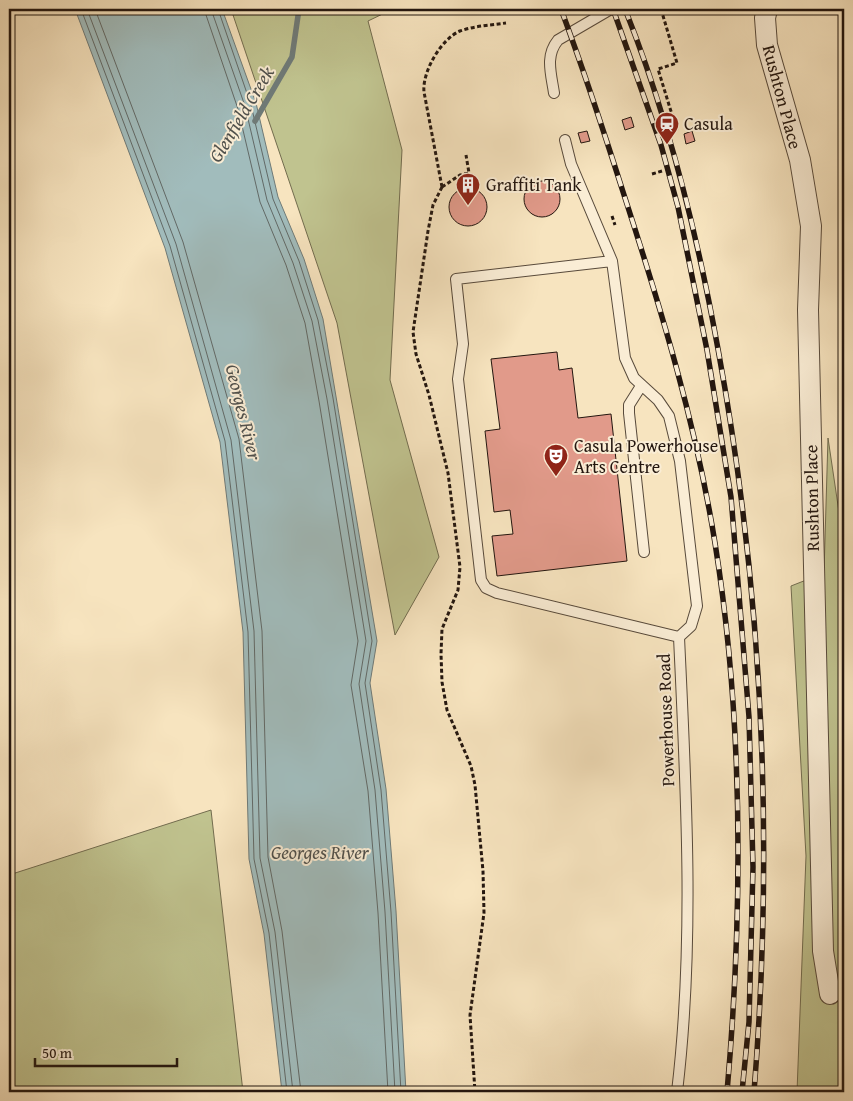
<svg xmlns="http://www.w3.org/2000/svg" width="853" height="1101" font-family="'Gentium Book Plus',serif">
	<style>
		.green { fill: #c0c38f; stroke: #726c4f }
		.water { fill: #a1bcbc; stroke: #6f7a77 }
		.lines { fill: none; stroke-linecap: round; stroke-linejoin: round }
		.shore { stroke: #626966; stroke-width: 1 }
		.stream { stroke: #6f7a77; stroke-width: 5.5 }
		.building { fill: #e19a8a; stroke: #23160f }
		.lane-casing { stroke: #584a3b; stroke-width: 12 }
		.street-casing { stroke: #584a3b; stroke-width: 22 }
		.path { stroke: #23160f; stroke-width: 3; stroke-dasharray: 4 2.5; stroke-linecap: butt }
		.lane { stroke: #faedd5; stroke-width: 10 }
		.street { stroke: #faedd5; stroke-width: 20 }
		.rail-casing { stroke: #23160f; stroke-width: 5.5 }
		.rail { stroke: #faedd5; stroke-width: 4; stroke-dasharray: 11; stroke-linecap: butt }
		.labels { text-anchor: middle; stroke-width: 4; stroke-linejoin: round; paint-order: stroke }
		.street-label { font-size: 18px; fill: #23160f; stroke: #faedd5 }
		.poi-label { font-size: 18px; fill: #23160f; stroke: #faedd5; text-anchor: start }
		.water-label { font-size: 19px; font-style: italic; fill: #4f504c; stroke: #faedd5 }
	</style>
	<rect width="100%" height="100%" fill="#f7e4bf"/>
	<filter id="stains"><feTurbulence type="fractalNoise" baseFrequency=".004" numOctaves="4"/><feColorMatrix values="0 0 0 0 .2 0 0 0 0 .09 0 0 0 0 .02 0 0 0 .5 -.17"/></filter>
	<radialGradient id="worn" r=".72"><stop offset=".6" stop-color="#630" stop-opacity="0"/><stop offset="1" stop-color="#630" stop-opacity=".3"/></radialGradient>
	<path class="green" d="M231,9H393L368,21L402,150L390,380L439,557L395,635L337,323Z
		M828,438L844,546V992L826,997L844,993V1092H797L806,856L791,586L824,573Z
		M211,810L243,1092H9V875Z"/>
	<path class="water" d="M75,9H222L256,103L278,197L304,259L323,319L377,641L370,683L386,789L396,911L406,1092H282L264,934L249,859L243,632L220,442L165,248Z"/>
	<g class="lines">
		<path class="shore" d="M81,9L170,246L225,441L248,632L254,859L269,933L287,1092
			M87,9L176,244L231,440L254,631L260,858L275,932L293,1092
			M95,9L183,242L239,439L262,631L268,857L282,931L301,1092
			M204,9L238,109L260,202L286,265L305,323L319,401L358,641L351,685L368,791L378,913L388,1092
			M211,9L245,106L267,200L293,263L312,321L327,399L366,641L359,684L375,790L385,912L395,1092
			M218,9L251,105L273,199L299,261L318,320L333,398L372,641L365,683L381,790L391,912L401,1092"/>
		<path class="stream" d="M255,121L292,57L299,9"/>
	</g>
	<path class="building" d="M631,117L634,127L625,130L622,120Z
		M587,131L590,141L581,143L578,133Z
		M692,131L695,141L686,144L684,134Z
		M524 199a18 18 0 1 1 36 0a18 18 0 1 1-36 0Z
		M449 207a19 19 0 1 1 38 0a19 19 0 1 1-38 0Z
		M557,352L559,370L572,368L578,418L611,414L627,561L497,576L492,536L513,534L510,510L494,512L485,431L500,429L491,359Z"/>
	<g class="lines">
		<defs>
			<path id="lane" d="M554,93C551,73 545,56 558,40L611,9
				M565,140L571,164L612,261L625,358L634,378L658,400L669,416L680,461L697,606L691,626L679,637
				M612,261L456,279L463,344L458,379L481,580L486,588L497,593L679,637
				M641,386L629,405V413L644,552
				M677,1092C695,941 686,789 679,637"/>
			<path id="street" d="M767,9L765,18L767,45L800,160L811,226L808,310L823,951L830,994"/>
		</defs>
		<use href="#lane" class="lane-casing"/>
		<use href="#street" class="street-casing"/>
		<path class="path" d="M661,9L677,63L658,69L677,131
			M652,174L662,171
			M442,187L433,205L428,231L413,332L416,354L429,395L448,473L460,567L458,590L442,629L441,654L442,682L447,710L471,766L475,785L483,871L484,913L470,1015L475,1092
			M442,187L424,92C422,72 441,39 460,31C474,26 491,25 506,23
			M442,187L460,175L469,173L466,155
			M612,216L615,225"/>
		<use href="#lane" class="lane"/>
		<use href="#street" class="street"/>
		<defs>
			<path id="rail" d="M561,9C584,71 605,135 625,198C662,312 696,425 715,543C744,724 743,910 727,1092
				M613,9L661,145L678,207L707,350L731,497L749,717L753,867L749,1022L742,1092
				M625,9C669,119 697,233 718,349C763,594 774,845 754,1092"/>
		</defs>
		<use href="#rail" class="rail-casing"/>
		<use href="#rail" class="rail"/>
	</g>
	<defs>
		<symbol id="station-pin" viewBox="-11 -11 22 30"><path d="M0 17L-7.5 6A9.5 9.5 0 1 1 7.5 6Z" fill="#8f2418" stroke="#faedd5"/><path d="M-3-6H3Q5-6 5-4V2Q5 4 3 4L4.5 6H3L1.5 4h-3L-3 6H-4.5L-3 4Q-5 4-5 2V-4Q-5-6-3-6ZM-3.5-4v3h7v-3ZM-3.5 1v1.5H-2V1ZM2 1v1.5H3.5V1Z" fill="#fff"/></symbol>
		<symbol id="building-pin" viewBox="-11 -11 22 30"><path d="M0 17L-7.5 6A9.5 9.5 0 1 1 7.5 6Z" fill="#8f2418" stroke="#faedd5"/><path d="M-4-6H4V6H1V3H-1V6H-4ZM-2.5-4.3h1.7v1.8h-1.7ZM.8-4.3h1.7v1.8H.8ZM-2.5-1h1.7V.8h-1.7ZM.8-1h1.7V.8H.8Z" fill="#fff"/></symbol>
		<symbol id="theatre-pin" viewBox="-11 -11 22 30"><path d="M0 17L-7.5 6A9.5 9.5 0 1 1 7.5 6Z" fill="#8f2418" stroke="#faedd5"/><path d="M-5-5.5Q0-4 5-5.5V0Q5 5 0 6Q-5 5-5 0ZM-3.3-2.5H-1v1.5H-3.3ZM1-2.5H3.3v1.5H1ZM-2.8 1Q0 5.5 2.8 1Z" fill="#fff"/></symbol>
	</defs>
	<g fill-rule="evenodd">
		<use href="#station-pin" x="653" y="110" width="28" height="38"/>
		<use href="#building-pin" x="454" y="171" width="28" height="38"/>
		<use href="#theatre-pin" x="542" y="442" width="28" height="38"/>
	</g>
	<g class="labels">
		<g class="street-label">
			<text transform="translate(782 97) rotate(75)" y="6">Rushton Place</text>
			<text transform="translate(812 498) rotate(-91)" y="6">Rushton Place</text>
			<text transform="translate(666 720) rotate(-92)" y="6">Powerhouse Road</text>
		</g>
		<g class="poi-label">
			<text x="684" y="130">Casula</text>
			<text x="486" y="191">Graffiti Tank</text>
			<text x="574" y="452">Casula Powerhouse<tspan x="574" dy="21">Arts Centre</tspan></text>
		</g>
		<g class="water-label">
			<text transform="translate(241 114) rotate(-59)" y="7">Glenfield Creek</text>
			<text transform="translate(244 412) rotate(76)" y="7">Georges River</text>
			<text x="320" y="859">Georges River</text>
		</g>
	</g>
	<rect width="853" height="1101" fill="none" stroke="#f7e4bf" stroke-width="30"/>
	<rect x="10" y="10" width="833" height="1081" fill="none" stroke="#23160f" stroke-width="2.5"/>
	<rect x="15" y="15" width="823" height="1071" fill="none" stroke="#23160f"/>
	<path d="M35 1058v8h142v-8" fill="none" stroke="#23160f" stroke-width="2.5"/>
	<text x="42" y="1058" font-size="15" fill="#23160f" stroke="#faedd5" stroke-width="4" paint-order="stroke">50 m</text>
	<rect width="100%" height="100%" filter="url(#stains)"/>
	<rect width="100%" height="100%" fill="url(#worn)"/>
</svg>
